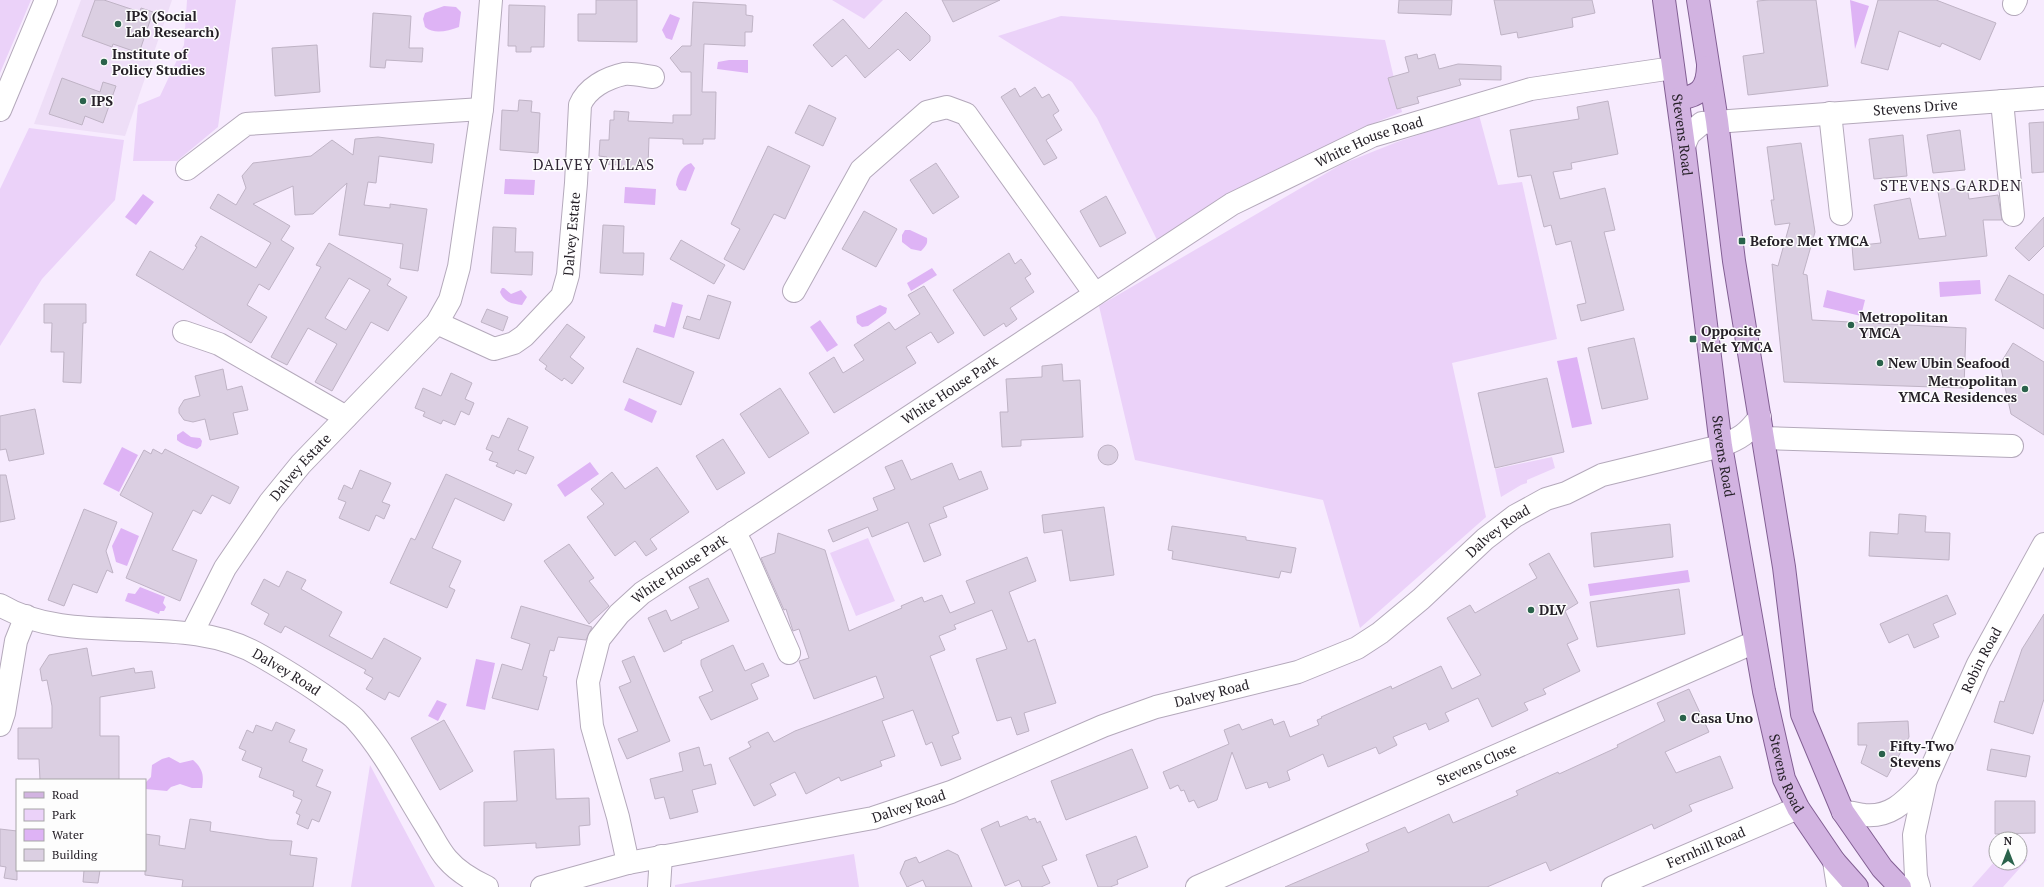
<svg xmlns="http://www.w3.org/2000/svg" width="2044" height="887" font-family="'PT Serif',serif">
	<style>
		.built { fill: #eedef7 }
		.green { fill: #ebd2f9 }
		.water { fill: #deb3f5 }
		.building { fill: #dbcfe2; stroke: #bfb3c5; fill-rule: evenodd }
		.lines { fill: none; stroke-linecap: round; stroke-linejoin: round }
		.minor-casing { stroke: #b4a9bb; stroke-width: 24 }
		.major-casing { stroke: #825f93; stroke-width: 24 }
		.minor { stroke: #fff; stroke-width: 22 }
		.major { stroke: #d2b3e1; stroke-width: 22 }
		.poi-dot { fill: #2a624b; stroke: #fdfdfd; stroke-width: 1.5 }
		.labels { text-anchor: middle; stroke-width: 3; stroke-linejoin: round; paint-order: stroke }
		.poi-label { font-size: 14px; font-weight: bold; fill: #262128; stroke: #fdfdfd; text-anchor: start }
		.street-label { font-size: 14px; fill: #262128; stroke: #fdfdfd }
		.neighbourhood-label { font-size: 15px; letter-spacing: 1px; fill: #2f2534; stroke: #fdfdfd }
	</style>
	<rect width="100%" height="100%" fill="#f7ebfe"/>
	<path class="built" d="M81,0H172L125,136L34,124Z"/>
	<path class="green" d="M0,0H31L0,73Z
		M187,0H236L218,127L177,161H133L138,105L160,96L184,45Z
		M832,0H883L864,19Z
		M1061,16L1385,40L1402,112L1354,131L1158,242L1097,118L1072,82L998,36Z
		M1479,115L1498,185L1522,182L1557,339L1452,363L1486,517L1360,628L1323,500L1135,460L1099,306L1342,164L1397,142Z
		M29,128L124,140L115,200L42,279L0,346V189Z
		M1552,457L1555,468L1527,480V483L1521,485L1501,497L1495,469Z
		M868,538L895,601L856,616L830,553Z
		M370,765L435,887H351Z
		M854,854L859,887H675V885Z
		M2020,854L2027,860L2003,887H1972L1996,860V863H2020Z"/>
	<path class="water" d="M1850,0L1869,6L1855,49Z
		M444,6L456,7L461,12L459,27C447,31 435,35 425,27L423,19L425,13Z
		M670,14L680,18L672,40L666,38L662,30Z
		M729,60H748V73L717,69L718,62Z
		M691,163L695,168L686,191L679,190L676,185C677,176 681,166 691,163Z
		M505,179L535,180L534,195L504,194Z
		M625,187L656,189L655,205L624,203Z
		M143,194L154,202L136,225L125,217Z
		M905,230H910L927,238C928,244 925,247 921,251L911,249L902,242V235Z
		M932,268L937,275L911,291L907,283Z
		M1980,280L1981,294L1940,297L1939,282Z
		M502,288H504L511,294L521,290L527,297L522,305C512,304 504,302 500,292Z
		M1827,290L1865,300L1861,316L1823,307Z
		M672,302L683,305L674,338L653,332L655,324L665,327Z
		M880,305L887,308L886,313L868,326L862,327L857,323L856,316Z
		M820,320L838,345L827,352L810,327Z
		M1577,357L1592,424L1572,428L1557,361Z
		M629,398L657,411L652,423L624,410Z
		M183,431L191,437L200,438L202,441L201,446L197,449C190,447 183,445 177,440V435Z
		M122,447L138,455L119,492L103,484Z
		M590,462L599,474L565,497L557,485Z
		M121,528L139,536L127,566L116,562L112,546Z
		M1688,570L1690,582L1590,596L1588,584Z
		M140,587L165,597L163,603L166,607L164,611H160L159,614L125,601L128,593L135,594Z
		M476,659L495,663L485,710L466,706Z
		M437,700L447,704L438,721L428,716Z
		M169,757L180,763L193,760C203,769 204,775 202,788H192L180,784L171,787L167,791L145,789L146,782L151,777L152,765L162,759Z"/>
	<path class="building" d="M95,0H104L140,12L141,8L153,12L139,53L113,44L112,47L82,36Z
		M596,0H637V42L578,41V14H596Z
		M942,0H1000L953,22Z
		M1399,0H1452L1451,15L1398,13Z
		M1494,0H1592L1595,13L1572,18L1573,27L1518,38L1517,32L1501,35Z
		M1769,0H1816L1828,86L1748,95L1743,56L1764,53L1757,1Z
		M1878,0H1936L1996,23L1980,60L1942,43L1940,47L1899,31L1888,70L1861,63Z
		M693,2L746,5V15L753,16L752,32H745V46L704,44L702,92H716L715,139H703V144H683V139L649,138L648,166H637L636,170H619V165L606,164L607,157L599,156L600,140H609L610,120H614V111L629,112L628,121L673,123V115H691V72H681L670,58L682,46H691Z
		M509,5L545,6L544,47H531V52H516V46H508Z
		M906,12L930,36V41L910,61L898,49L865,78L846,55L832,67L813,45L843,19L869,49Z
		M373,13L411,16L409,48H423L422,62L386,60L385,68L370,67Z
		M317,45L320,92L275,96L272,48Z
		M1417,54L1418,59L1435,54L1439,69L1458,64L1501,66V80L1459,79L1461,85L1417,97L1419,103L1397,109L1388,78L1409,72L1405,57Z
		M62,78L100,92L103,82L116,86L103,123L85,116L82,125L49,114Z
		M1035,87L1042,98L1049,94L1059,111L1053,115L1062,130L1046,140L1057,158L1044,165L1001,97L1015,88L1020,97Z
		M519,100L532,101L531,112L540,113L538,153L500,150L502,110L518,111Z
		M1608,101L1618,154L1571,163L1572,169L1553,172L1560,199L1605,188L1615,230L1604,232L1624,310L1581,321L1577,305L1586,303L1571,241L1556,245L1551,225L1544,227L1531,175L1518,177L1510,130L1579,119L1577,107Z
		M809,105L836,118L823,146L795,133Z
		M2044,122V172L2032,173L2029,123Z
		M1960,130L1965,170L1933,173L1927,135Z
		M1903,135L1907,176L1874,179L1869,139Z
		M378,137L434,144L432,163L379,156L376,183L368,182L364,205L390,208V204L427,209L418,271L400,268L403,244L339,235L347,183L313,214L295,215L293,186L253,204L290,226L281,240L294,248L269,290L259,284L247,305L267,317L251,343L136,275L150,251L183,270L197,247L195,246L201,236L256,268L271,243L210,208L218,194L236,205L246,188L242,176L253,163L311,156L332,140L353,155L355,139Z
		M1801,143L1815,232L1803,274L1807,275L1812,320L1966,328L1964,388L1784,382L1772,264L1778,266L1790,223L1775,225L1771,200H1774L1767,147Z
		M768,146L810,166L785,219L774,214L744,270L724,259L740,229L731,224Z
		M936,163L959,197L933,214L910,180Z
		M1967,186L1969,199L1998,195L2002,220H1983L1987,256L1854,270L1852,246L1881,243L1874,205L1910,198L1919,239L1946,236L1938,192Z
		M1106,196L1126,233L1100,247L1080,211Z
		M864,211L897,229L876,267L842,249Z
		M2044,217V246L2029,261L2015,248Z
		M603,225L624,226L623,253H644L643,275L600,273Z
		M493,227L516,228L515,252H533L532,275L491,273Z
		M681,240L725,265L714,284L670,259Z
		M329,243L391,279L387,285L407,297L388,331L371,322L332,391L315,382L337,344L308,328L287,365L271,357L321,267L316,265ZM349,278L370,290L346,330L325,318Z
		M1009,253L1015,264L1021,259L1031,274L1025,278L1034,292L1010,308L1017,319L1006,327L1004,323L984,336L953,290Z
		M2009,275L2044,295V329L1995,300Z
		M924,286L954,333L938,343L931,332L906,347L916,363L834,413L809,373L834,357L843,373L864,360L854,345L889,322L895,330L920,314L908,295Z
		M708,295L731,302L719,339L683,328L687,316L700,320Z
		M44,304H86V323H83L81,383L63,382L64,352H51L52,323H44Z
		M487,309L508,317L503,331L481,322Z
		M567,324L585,337L570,357L584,368L572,384L564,378L562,381L545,369L547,366L539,360Z
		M1634,338L1648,399L1602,409L1588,348Z
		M2013,343L2044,362V435L2011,414L2000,364Z
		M637,348L694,372L681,405L623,382Z
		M1062,364L1063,381L1080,380L1083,437L1021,440V446L1002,447L1000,412H1008L1006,379L1042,377V366Z
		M223,369L227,390L242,386L248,410L233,413L238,434L210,440L205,419L193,422L184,420L179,413V408L184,400L200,396L195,376Z
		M451,373L472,383L465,399L474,403L469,415L461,411L455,425L443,420L441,424L423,416L425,412L415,408L423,388L441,396Z
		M1547,378L1564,452L1495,468L1478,393Z
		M780,388L809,433L769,458L740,414Z
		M35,409L44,454L9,461L6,449L0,450V416Z
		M508,418L528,427L518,450L534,457L526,474L516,470L514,474L496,466L498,463L489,460L493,452L486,449L492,435L499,438Z
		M723,439L745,473L717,490L696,456Z
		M1098 455a10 10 0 1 1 20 0a10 10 0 1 1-20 0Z
		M153,449L162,454L165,449L239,487L230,504L212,495L201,514L193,510L172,550L197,560L180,601L126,578L153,513L120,495L144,450L151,454Z
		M902,460L911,480L952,463L959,480L981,471L988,489L943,507L947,517L929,524L941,555L924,562L908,522L872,537L868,527L833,542L828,530L878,510L873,498L895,489L885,467Z
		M657,467L689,512L650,539L657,549L646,556L635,541L615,556L587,517L604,504L591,489L612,472L625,489Z
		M360,470L391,483L382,502L390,505L384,519L376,515L369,531L339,518L346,502L338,499L344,485L352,489Z
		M446,474L512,504L504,521L455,498L432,548L461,561L449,587L455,590L447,608L390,583L411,538L415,540Z
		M0,475H6L15,519L0,522Z
		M1104,507L1114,575L1070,581L1062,530L1044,533L1042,515Z
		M84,509L117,522L106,551L113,573L107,570L97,593L73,584L64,606L48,600Z
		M1899,514L1926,516L1925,532L1950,533L1949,560L1869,556L1870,532L1898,534Z
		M1670,524L1673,557L1594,567L1591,533Z
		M1172,526L1246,537V540L1296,548L1291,573L1281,571L1279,578L1172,559L1173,551L1168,550Z
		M778,533L825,550L849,631L902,608L901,606L922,597L924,602L942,595L950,613L975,603L966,581L1027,557L1036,581L1009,592L1028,642L1035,639L1056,703L1024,713L1029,731L1017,735L1011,717L997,721L976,659L1007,649L992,610L954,625L956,629L939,636L945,650L930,656L959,733L952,736L961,759L941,766L932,742L926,745L913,710L882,721L895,756L880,761L882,766L841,781L839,777L806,794L795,772L770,784L776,795L754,806L729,758L751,747L748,742L768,732L774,742L795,731L884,698L876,676L814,699L799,661L809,658L799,629L793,631L786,609L784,610L761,558L775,553Z
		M569,544L594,578L589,581L609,606L589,624L544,561Z
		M1549,553L1578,603L1565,611L1578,639L1567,644L1580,671L1543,689L1546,694L1524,703L1528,710L1492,727L1478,698L1445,713L1449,721L1429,730L1426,723L1393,737L1397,745L1379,754L1376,747L1328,767L1323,754L1287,771L1290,780L1269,788L1267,782L1246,789L1232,752L1217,800L1198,808L1194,800L1189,802L1184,790L1181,791L1178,785L1170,789L1163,772L1229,744L1224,730L1239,724L1242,730L1272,719L1274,725L1284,721L1290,737L1319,725L1317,720L1322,718L1321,717L1391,686L1392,689L1441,666L1452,689L1481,675L1447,618L1470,605L1475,613L1537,578L1529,564Z
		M287,571L306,580L301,589L342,612L329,636L372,659L384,638L421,658L399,697L389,692L385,700L366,689L373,678L364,673L366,670L285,626L281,633L264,624L269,614L251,604L264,579L279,587Z
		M708,578L729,621L681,641L682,643L664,652L648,618L666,610L671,621L699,608L689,587Z
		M1679,589L1685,634L1597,647L1590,602Z
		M1947,595L1956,614L1933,624L1939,637L1914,648L1908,634L1889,643L1880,624Z
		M521,606L592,627L586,640L558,637L554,651L550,650L543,676L547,677L538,710L492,698L502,664L522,670L530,644L511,638Z
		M2044,614V699L2033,734L1994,722L2000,701L2004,702L2022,649Z
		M733,645L745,671L763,663L769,676L751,684L758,699L711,720L699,697L713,691L701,665V660Z
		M87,648L92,676L134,668L135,673L152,671L155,688L100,697V736H119V780H40L39,759H18V728H52V706L47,680L42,681L40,669L49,655Z
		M634,656L670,741L627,759L618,739L638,731L619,687L631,682L622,661Z
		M1689,689L1709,732L1665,752L1676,773L1720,756L1733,788L1689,805L1692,811L1654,829L1652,824L1550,871L1546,862L1487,887H1285L1369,851L1366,844L1405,827L1408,833L1449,814L1453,823L1518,795L1516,791L1558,772L1559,774L1618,747L1617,745L1665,721L1657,703Z
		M444,720L473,771L440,790L411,738Z
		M1908,721L1909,737L1887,777L1861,763L1867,745H1858V723Z
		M276,722L295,730L289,742L307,749L302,761L323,770L316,786L331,792L319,822L312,819L308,829L297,824L300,815L296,813L302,800L293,796L294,791L259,777L262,768L242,760L246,751L239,748L247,730L253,733L256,725L272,731Z
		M699,747L704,766L711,764L716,784L692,790L698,812L670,819L664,797L655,799L650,779L683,771L679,753Z
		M554,749L556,799L589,798L590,825L579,826L580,845L536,848V843L484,846V802L517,801L514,751Z
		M1132,749L1148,788L1066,820L1051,781Z
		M1991,749L2030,756L2026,777L1987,770Z
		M1995,801H2035V833L1995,834Z
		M1027,816L1029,820L1035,818L1037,823L1040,821L1057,860L1042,866L1050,883L1041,887H1022L1019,880L1005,886L981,829L998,821L1000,827Z
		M190,819L211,822L210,831L270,840L292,841L290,855L317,858L313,887H182L183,880L145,875V834L160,836L159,845L185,849Z
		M0,829L17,831V880L4,878L6,867L0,866Z
		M1136,836L1148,867L1117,880L1118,884L1110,887H1098L1086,855Z
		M948,850L958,855L972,887H926L923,880L907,887L900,873L905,861L916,857L919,863Z
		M84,870H100L98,883L83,882Z"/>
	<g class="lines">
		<defs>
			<g id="minor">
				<path d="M2014,4L2016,0"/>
				<path d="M2002,101L2013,215"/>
				<path d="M0,110L46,0"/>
				<path d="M1830,113L1841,214"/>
				<path id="s1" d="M1684,146L1689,134L1702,123L2044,98"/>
				<path d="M187,169L246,124L482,109"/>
				<path d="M794,291L861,170L927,112L947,107L966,114L1095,294"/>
				<path id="s2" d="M437,323L494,349L514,343L524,336L562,296L568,275L576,183L580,105C587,88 606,78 624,74C633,73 644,76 653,77"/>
				<path d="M184,332L219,344L346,417"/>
				<path d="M1763,438L2012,446"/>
				<path d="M734,532L742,546L789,653"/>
				<path id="s3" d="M0,605C75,650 183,609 261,656C287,671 313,687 337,705C343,710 351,714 356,720C384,751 404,791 426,826C433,837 439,850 447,859C458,872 472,880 487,887"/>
				<path id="s4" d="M192,633L225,568L270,502L301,464L437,323L450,300L459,267L482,109L491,0"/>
				<path d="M0,725L4,713L16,641L26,616"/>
				<path d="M1843,812C1850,812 1857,814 1864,815C1893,818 1908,798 1926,780"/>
				<path d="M1834,861L1838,887"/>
				<path id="s5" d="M628,863L618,817L592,726L588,682L599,639L619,614L642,593L1232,204L1372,136L1531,89L1673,68"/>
				<path id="s6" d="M542,887L628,863L873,818L951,792L1103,726L1156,707L1298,672L1357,648L1380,633L1421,599L1485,539L1515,516L1546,499L1566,493L1602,475L1721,446C1741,438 1747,434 1760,417"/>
				<path d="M659,887L661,856"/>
				<path id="s7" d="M1197,887L1755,642"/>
				<path id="s8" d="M1613,887L1798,808"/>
				<path id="s9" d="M1919,887L1916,877L1914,835L1926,780L1978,664L2044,544"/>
			</g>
			<g id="major">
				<path id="s10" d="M1664,0L1684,146L1721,446L1764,691L1784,779L1798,808L1834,861L1857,887"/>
				<path d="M1698,0L1717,121L1734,261L1784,567L1802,714L1843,812L1882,868L1900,887"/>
				<path d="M1678,99C1699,96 1707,90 1708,67"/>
			</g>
		</defs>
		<use href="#minor" class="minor-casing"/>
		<use href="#major" class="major-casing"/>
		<use href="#minor" class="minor"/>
		<use href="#major" class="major"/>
	</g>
	<g class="poi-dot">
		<circle cx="118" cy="24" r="4"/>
		<circle cx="104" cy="62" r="4"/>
		<circle cx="83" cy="101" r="4"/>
		<rect x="1738" y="237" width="8" height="8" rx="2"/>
		<circle cx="1851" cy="325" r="4"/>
		<rect x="1689" y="335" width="8" height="8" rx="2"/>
		<circle cx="1880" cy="363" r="4"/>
		<circle cx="2025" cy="389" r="4"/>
		<circle cx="1531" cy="610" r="4"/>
		<circle cx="1683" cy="718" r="4"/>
		<circle cx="1882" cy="754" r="4"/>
	</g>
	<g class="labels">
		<g class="poi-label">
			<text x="126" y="21">IPS (Social<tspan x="126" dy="16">Lab Research)</tspan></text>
			<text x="112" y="59">Institute of<tspan x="112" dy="16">Policy Studies</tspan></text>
			<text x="91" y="106">IPS</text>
			<text x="1750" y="246">Before Met YMCA</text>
			<text x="1859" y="322">Metropolitan<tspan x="1859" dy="16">YMCA</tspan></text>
			<text x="1701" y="336">Opposite<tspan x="1701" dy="16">Met YMCA</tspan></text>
			<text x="1888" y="368">New Ubin Seafood</text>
			<text x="2017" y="386" text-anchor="end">Metropolitan<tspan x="2017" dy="16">YMCA Residences</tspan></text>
			<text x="1539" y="615">DLV</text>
			<text x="1691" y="723">Casa Uno</text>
			<text x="1890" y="751">Fifty-Two<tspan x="1890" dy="16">Stevens</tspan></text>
		</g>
		<g class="street-label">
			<text dy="5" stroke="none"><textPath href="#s1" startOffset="244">Stevens Drive</textPath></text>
			<text dy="5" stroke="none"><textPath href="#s10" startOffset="136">Stevens Road</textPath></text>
			<text dy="5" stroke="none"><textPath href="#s5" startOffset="1151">White House Road</textPath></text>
			<text dy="5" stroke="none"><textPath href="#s2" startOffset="214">Dalvey Estate</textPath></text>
			<text dy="5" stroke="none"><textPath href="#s5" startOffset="662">White House Park</textPath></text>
			<text dy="5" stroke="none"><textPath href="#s10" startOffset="460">Stevens Road</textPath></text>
			<text dy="5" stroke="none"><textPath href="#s4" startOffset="199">Dalvey Estate</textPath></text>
			<text dy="5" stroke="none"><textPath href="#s6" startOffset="1036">Dalvey Road</textPath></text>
			<text dy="5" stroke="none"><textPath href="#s5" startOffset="338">White House Park</textPath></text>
			<text dy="5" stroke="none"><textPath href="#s9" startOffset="241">Robin Road</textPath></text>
			<text dy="5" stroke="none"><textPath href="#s3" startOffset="299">Dalvey Road</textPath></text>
			<text dy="5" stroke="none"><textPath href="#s6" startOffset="700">Dalvey Road</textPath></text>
			<text dy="5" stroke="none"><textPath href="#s7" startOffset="305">Stevens Close</textPath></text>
			<text dy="5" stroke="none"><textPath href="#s10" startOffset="784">Stevens Road</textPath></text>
			<text dy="5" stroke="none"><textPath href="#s6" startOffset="376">Dalvey Road</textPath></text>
			<text dy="5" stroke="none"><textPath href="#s8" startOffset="101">Fernhill Road</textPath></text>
		</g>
		<g class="neighbourhood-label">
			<text x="594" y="170">DALVEY VILLAS</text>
			<text x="1951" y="191">STEVENS GARDEN</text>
		</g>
	</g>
	<rect x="16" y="779" width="130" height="92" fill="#fdfdfd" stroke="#a7a5a8"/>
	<rect x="24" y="792" width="20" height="6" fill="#d2b3e1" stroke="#a7a5a8"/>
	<text x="52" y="799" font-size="12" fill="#262128">Road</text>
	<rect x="24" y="809" width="20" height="12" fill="#ebd2f9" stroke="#a7a5a8"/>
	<text x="52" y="819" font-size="12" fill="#262128">Park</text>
	<rect x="24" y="829" width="20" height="12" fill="#deb3f5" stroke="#a7a5a8"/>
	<text x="52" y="839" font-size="12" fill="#262128">Water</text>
	<rect x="24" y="849" width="20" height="12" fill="#dbcfe2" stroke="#a7a5a8"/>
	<text x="52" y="859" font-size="12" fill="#262128">Building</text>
	<g transform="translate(2008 851)"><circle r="19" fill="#fdfdfd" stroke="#a7a5a8"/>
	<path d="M0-3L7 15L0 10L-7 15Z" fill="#2a624b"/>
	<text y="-6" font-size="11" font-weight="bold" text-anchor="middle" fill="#262128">N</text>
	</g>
</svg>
